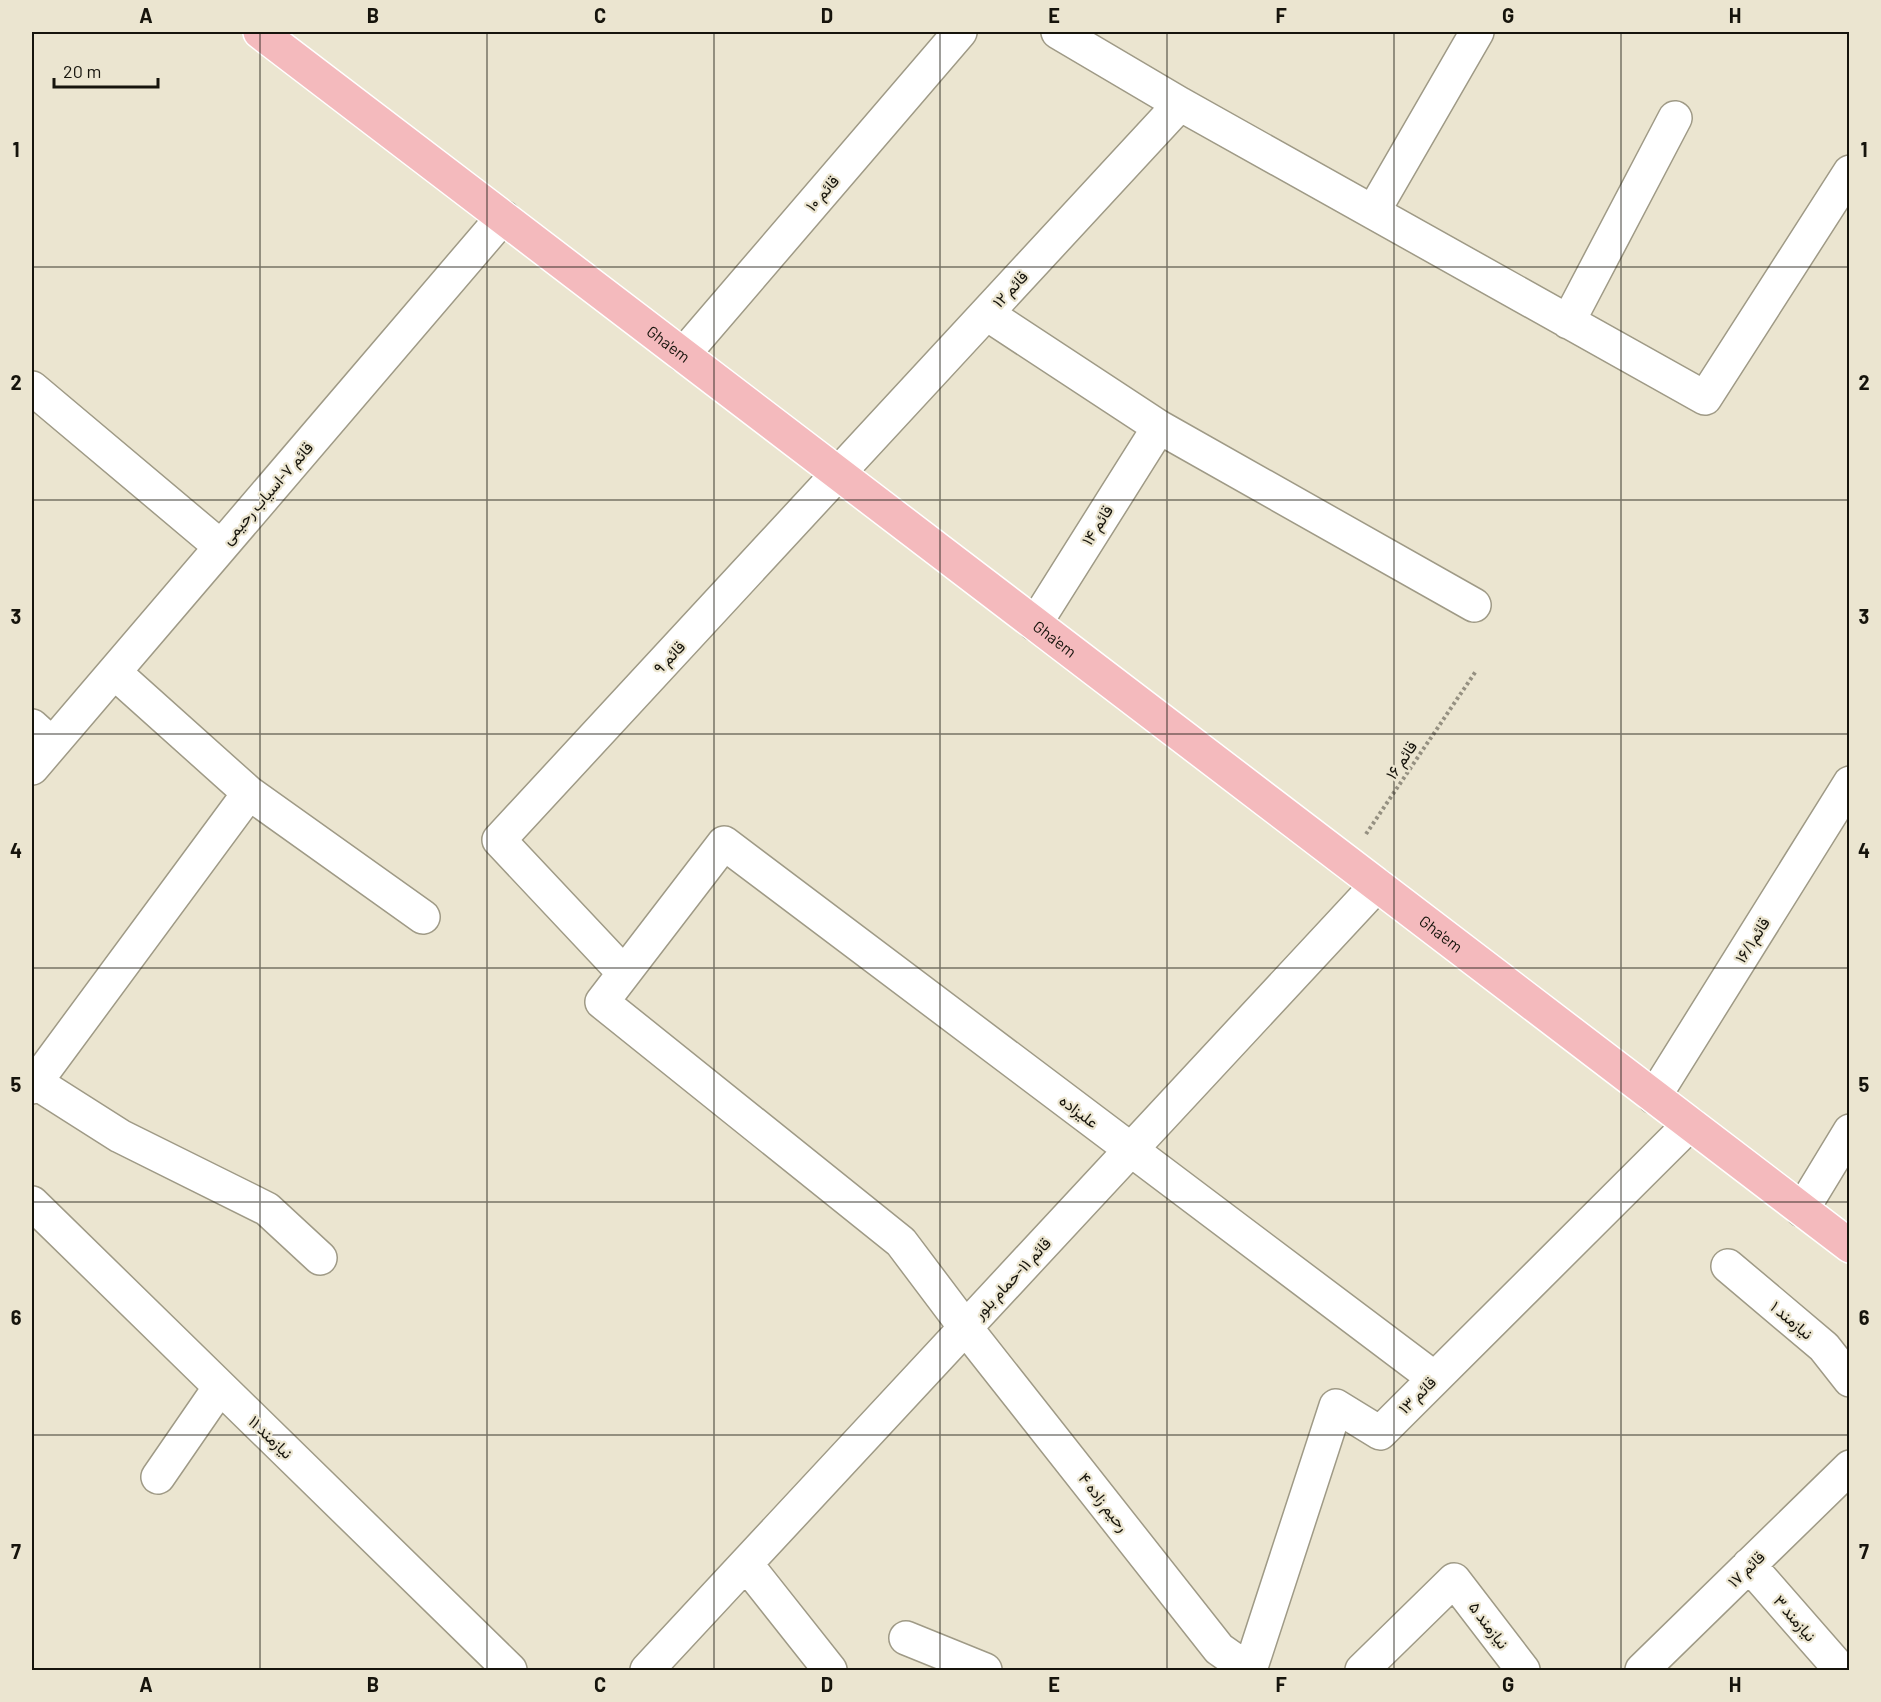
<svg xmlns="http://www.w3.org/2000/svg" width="1881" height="1702" font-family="Barlow,Vazirmatn,sans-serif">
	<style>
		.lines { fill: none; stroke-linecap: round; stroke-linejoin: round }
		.minor-casing { stroke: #9f9a86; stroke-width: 36 }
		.major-casing { stroke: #fff; stroke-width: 36 }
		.path { stroke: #959081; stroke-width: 4; stroke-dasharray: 3 3; stroke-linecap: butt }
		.minor { stroke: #fff; stroke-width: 33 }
		.major { stroke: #f4babd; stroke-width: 33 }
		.grid { fill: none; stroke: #16140c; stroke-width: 1.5; stroke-opacity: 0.55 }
		.labels { text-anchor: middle; stroke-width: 4.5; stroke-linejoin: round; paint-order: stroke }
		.street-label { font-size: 16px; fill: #16140c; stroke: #ebe5d0 }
		.neatline { fill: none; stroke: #16140c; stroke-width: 2 }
		.grid-label { font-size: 20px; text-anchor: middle; font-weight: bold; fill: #16140c }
	</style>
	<rect width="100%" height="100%" fill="#ebe5d0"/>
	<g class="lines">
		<defs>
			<path id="minor" d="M1058,32L1180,104L1705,398L1850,172
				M1373,212L1477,32
				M987,314L1159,427L1474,605
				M1568,322L1675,118
				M683,355L960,32
				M32,388L221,547
				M1035,624L1159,427
				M114,672L249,793L423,917
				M32,726L52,744
				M32,768L503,217
				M624,973L499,840L1180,104
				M35,1082L120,1136L267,1209L320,1258
				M32,1087L249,793
				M1654,1097L1850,783
				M32,1203L510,1670
				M1802,1210L1850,1131
				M1728,1266L1824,1347L1850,1380
				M158,1477L220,1387
				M746,1564L830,1670
				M1749,1565L1841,1670
				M906,1638L985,1670
				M647,1670L1377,885
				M1249,1670L1219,1649L965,1327L901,1242L602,1002L724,843L1434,1378
				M1250,1670L1336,1406L1380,1433L1690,1124
				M1362,1670L1454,1580L1523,1670
				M1642,1670L1850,1467"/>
			<g id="major">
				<path id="s1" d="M260,32L1850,1246"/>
			</g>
		</defs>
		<use href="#minor" class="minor-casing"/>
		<use href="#major" class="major-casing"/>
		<path class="path" d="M1366,834L1476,671"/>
		<use href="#minor" class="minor"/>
		<use href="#major" class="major"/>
	</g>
	<path class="grid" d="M260,32V1670M487,32V1670M714,32V1670M940,32V1670M1167,32V1670M1394,32V1670M1621,32V1670M32,267H1850M32,500H1850M32,734H1850M32,968H1850M32,1202H1850M32,1435H1850"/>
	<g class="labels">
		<g class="street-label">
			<text transform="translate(822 193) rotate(-49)" y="6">قائم ۱۰</text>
			<text transform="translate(1010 289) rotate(-47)" y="6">قائم ۱۲</text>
			<text dy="6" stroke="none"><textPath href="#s1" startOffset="514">Gha'em</textPath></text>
			<text transform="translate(267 493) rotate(-49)" y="6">قائم ۷-اسیاب رحیمی</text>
			<text transform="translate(1097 525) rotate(-58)" y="6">قائم ۱۴</text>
			<text dy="6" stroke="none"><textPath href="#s1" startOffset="1000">Gha'em</textPath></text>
			<text transform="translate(669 657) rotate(-47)" y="6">قائم ۹</text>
			<text transform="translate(1401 760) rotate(-56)" y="6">قائم ۱۶</text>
			<text dy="6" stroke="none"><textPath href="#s1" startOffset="1486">Gha'em</textPath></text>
			<text transform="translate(1752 940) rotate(-58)" y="6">قائم۱۶/۱</text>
			<text transform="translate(1079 1111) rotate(37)" y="6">علیزاده</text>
			<text transform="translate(1012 1278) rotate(-47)" y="6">قائم ۱۱-حمام بلور</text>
			<text transform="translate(1792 1320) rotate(40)" y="6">نیازمند ۱</text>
			<text transform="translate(1417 1395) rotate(-45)" y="6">قائم ۱۳</text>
			<text transform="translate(271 1437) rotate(44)" y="6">نیازمند ۱۱</text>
			<text transform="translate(1104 1502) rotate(52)" y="6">رحیم زاده ۴</text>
			<text transform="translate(1746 1569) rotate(-44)" y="6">قائم ۱۷</text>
			<text transform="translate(1795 1618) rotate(49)" y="6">نیازمند ۳</text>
			<text transform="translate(1489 1625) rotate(53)" y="6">نیازمند ۵</text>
		</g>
	</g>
	<rect width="1881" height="1702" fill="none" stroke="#ebe5d0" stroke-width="66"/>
	<path d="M54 78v9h104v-9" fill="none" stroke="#16140c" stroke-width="3"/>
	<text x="63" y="78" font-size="18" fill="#16140c" stroke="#ebe5d0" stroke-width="4.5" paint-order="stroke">20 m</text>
	<rect x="33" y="33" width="1815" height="1636" class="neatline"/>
	<g class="grid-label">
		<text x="146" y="23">A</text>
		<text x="373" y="23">B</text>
		<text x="600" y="23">C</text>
		<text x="827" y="23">D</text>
		<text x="1054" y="23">E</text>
		<text x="1281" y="23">F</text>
		<text x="1508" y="23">G</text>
		<text x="1735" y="23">H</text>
		<text x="16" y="157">1</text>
		<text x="1864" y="157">1</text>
		<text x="16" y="390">2</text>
		<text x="1864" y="390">2</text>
		<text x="16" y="624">3</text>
		<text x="1864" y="624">3</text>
		<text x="16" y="858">4</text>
		<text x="1864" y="858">4</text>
		<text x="16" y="1092">5</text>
		<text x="1864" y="1092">5</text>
		<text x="16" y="1325">6</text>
		<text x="1864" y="1325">6</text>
		<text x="16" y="1559">7</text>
		<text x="1864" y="1559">7</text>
		<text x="146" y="1692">A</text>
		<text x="373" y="1692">B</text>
		<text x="600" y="1692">C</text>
		<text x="827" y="1692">D</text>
		<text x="1054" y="1692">E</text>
		<text x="1281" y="1692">F</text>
		<text x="1508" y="1692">G</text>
		<text x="1735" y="1692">H</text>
	</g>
</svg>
